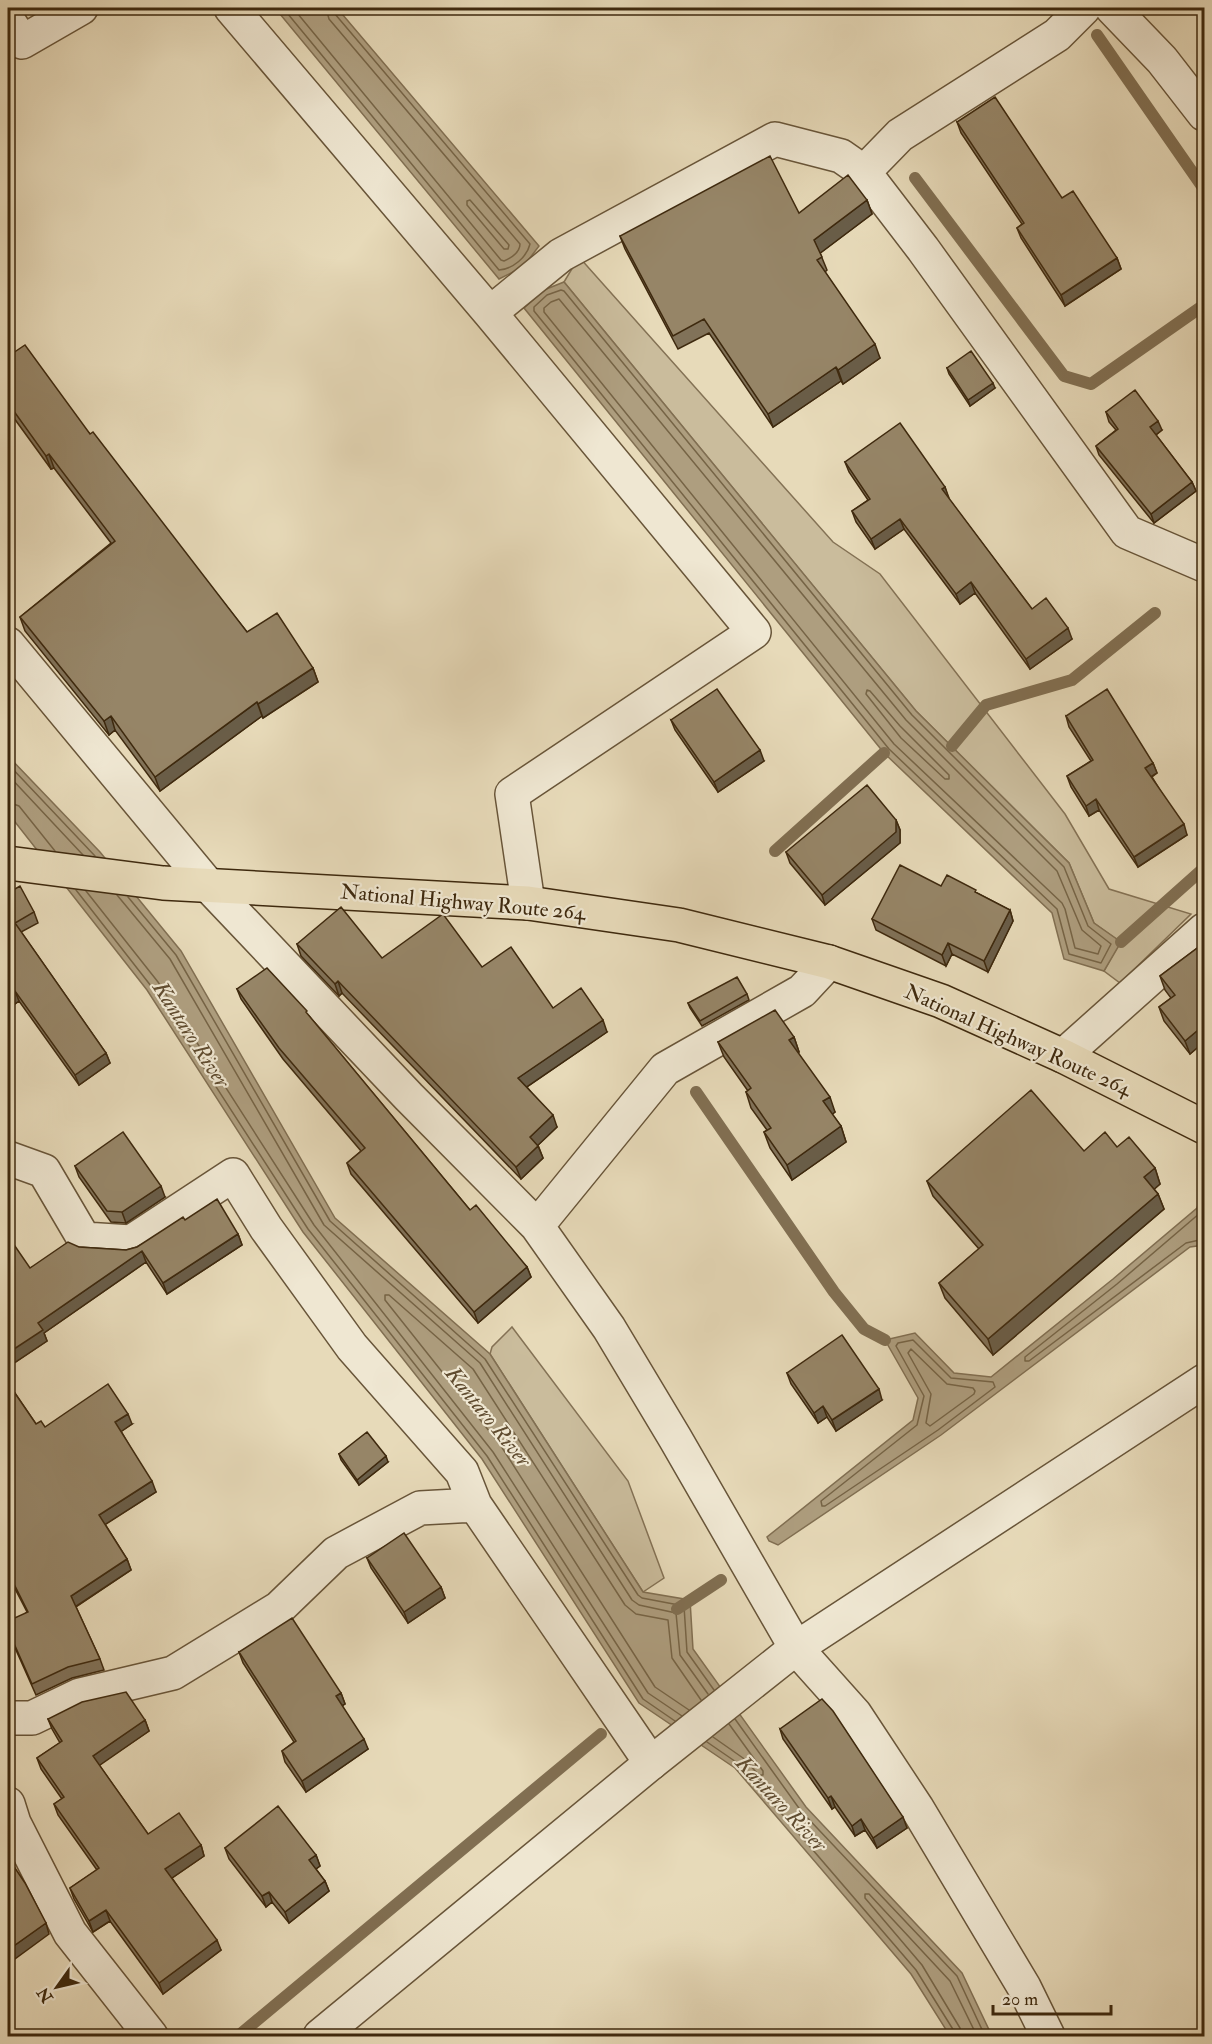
<svg xmlns="http://www.w3.org/2000/svg" width="1212" height="2044" font-family="'IM FELL Double Pica',serif">
	<style>
		.green { fill: #cabc9c; stroke: #847255; stroke-width: 1.5 }
		.water { fill: #ae9e7f; stroke: #816f52; stroke-width: 1.5 }
		.lines { fill: none; stroke-linecap: round; stroke-linejoin: round }
		.shore { stroke: #766446; stroke-width: 1.5 }
		.stream { stroke: #816f52; stroke-width: 12 }
		.minor-casing { stroke: #685539; stroke-width: 36 }
		.tertiary-casing { stroke: #685539; stroke-width: 36 }
		.trunk-casing { stroke: #3e290e; stroke-width: 36 }
		.minor { stroke: #efe7d2; stroke-width: 33 }
		.tertiary { stroke: #efe7d2; stroke-width: 33 }
		.trunk { stroke: #e7dab9; stroke-width: 33 }
		.wall { fill: #817259; stroke: #3e290e; stroke-width: 1.5 }
		.shaded-wall { fill: #695d48; stroke: #3e290e; stroke-width: 1.5 }
		.building { fill: #968567; stroke: #3e290e; stroke-width: 1.5 }
		.labels { text-anchor: middle; stroke-width: 4.5; stroke-linejoin: round; paint-order: stroke }
		.street-label { font-size: 21px; fill: #3e290e; stroke: #efe7d2 }
		.water-label { font-size: 22px; font-style: italic; fill: #604c30; stroke: #efe7d2 }
	</style>
	<rect width="100%" height="100%" fill="#e7dab9"/>
	<filter id="stains"><feTurbulence type="fractalNoise" baseFrequency=".00333" numOctaves="4"/><feColorMatrix values="0 0 0 0 .2 0 0 0 0 .09 0 0 0 0 .02 0 0 0 .5 -.17"/></filter>
	<radialGradient id="worn" r=".72"><stop offset=".6" stop-color="#630" stop-opacity="0"/><stop offset="1" stop-color="#630" stop-opacity=".3"/></radialGradient>
	<path class="green" d="M579,257L833,542L880,574L1065,814L1109,889L1191,914L1120,983L1104,971L1120,942L1094,923L1069,863L916,711L564,282Z
		M512,1327L628,1481L664,1578L643,1592L490,1354L492,1347Z"/>
	<path class="water" d="M275,8H337L539,246L523,267L499,279Z
		M564,282L916,711L1069,863L1094,923L1121,942L1104,971L1064,959L1052,913L884,753L524,308L544,290Z
		M8,756L100,852L181,951L335,1218L490,1354L643,1592L690,1600L693,1649L806,1807L962,1973L992,2036H950L911,1974L735,1768L639,1703L482,1459L303,1232L147,990L8,813Z
		M1204,1186V1245L1190,1247L941,1435L778,1545L769,1541L767,1537L913,1420L918,1398L885,1340L915,1333L954,1373L991,1377L1113,1279L1197,1208Z"/>
	<g class="lines">
		<path class="shore" d="M283,8L499,270C513,269 527,257 530,244L335,14L333,8
			M293,8L501,260L504,261C511,258 520,253 520,244L329,19L326,8
			M470,200L509,245L508,249H504L467,205V201Z
			M561,290L564,291L912,715L1064,867L1088,926L1111,944L1101,963L1069,954L1057,909L889,749L534,311V307L547,295Z
			M559,299L906,720L1057,871L1082,930L1101,946L1098,954L1075,948L1065,909L1062,903L894,744L544,312V308L551,302Z
			M867,690L870,691L900,726L949,775V779H945L901,738L866,694Z
			M8,764L95,856
			M8,775L83,855
			M8,802L19,806L55,851
			M76,890L151,986L308,1229L487,1456L643,1699L675,1721
			M86,891L158,982L314,1225L493,1452L648,1693L682,1716
			M117,895L170,959L324,1225L480,1363L632,1600L639,1605L676,1613L680,1655L708,1694
			M128,897L176,955L330,1221L485,1359L638,1595L642,1598L684,1606L687,1652L714,1690
			M1204,1204L1200,1213L1117,1284L1025,1357V1361H1029L1186,1243L1204,1239
			M913,1340L951,1378L993,1382L995,1387L938,1430L825,1506H822L821,1501L917,1425L924,1396L896,1346L898,1343Z
			M911,1349L947,1384L973,1388L975,1391L974,1394L930,1426L926,1423L931,1394L908,1353Z
			M689,1710L655,1687L501,1446L385,1300V1295H389L473,1369L625,1605L636,1614L668,1620L672,1658L701,1700
			M735,1719L801,1811L957,1976L985,2036
			M713,1737L743,1758L759,1775H763V1771L729,1724
			M707,1742L739,1764L916,1970L954,2031L955,2036
			M962,2036L960,2028L922,1965L865,1898V1894H869L950,1981L977,2036"/>
		<path class="stream" d="M1097,35L1204,189
			M915,178L1064,376L1091,384L1204,305
			M952,746L986,705L1072,680L1155,613
			M775,851L884,753
			M1121,942L1204,868
			M696,1092L834,1292L864,1329L885,1340
			M677,1609L721,1580
			M238,2036L601,1734"/>
		<defs>
			<path id="minor" d="M231,8L490,313L754,632L512,794L528,903
				M1112,8L1162,60L1204,114
				M8,20L22,42L81,8
				M864,172L900,135L1057,35L1084,8
				M490,313L561,255L775,139L841,156L864,172L923,249L1127,532L1204,565
				M8,644L208,885L409,1097L537,1226L609,1328L675,1438L796,1648L855,1714L917,1808L1024,1987L1048,2036
				M1063,1056L1204,930
				M8,1158L44,1171L84,1239L131,1242L233,1175L266,1228L352,1347L462,1472L475,1505
				M537,1226L665,1069L802,991L829,962
				M11,1718H32L80,1695L173,1673L279,1608L336,1553L420,1508L475,1505L651,1763
				M8,1804L14,1823L70,1933L151,2036"/>
			<path id="tertiary" d="M320,2036L651,1763L796,1648L1204,1381"/>
			<path id="trunk" d="M8,863L163,883L528,903L679,925L829,962L941,1001L1063,1056L1204,1127"/>
		</defs>
		<use href="#minor" class="minor-casing"/>
		<use href="#tertiary" class="tertiary-casing"/>
		<use href="#trunk" class="trunk-casing"/>
		<use href="#minor" class="minor"/>
		<use href="#tertiary" class="tertiary"/>
		<use href="#trunk" class="trunk"/>
	</g>
	<path class="wall" d="M957,122L1117,258L1121,269L1065,306L1021,238L1017,228L1022,224L961,133Z
		M867,200L872,214L820,253L827,270L825,272L880,358L843,384L841,381L773,427L709,333L678,349L625,249L620,236L799,213Z
		M8,345L13,353L90,434L247,632L313,668L318,682L263,718L262,716L160,791L115,730L109,735L25,631L20,617L111,543L54,468L51,469L11,414L8,417Z
		M947,368L995,388L970,406L949,374Z
		M1106,412L1162,430L1156,435L1192,482L1196,491L1154,523L1099,455L1096,446L1116,430L1109,422Z
		M845,462L945,487L948,498L1032,609L1072,639L1030,669L975,593L960,604L904,529L875,549L856,522L852,511L868,500L849,472Z
		M1066,716L1153,763L1157,773L1152,777L1187,835L1138,867L1099,810L1089,816L1071,787L1067,776L1091,761L1069,727Z
		M671,720L764,761L718,792L675,730Z
		M896,820L900,830V843L825,905L790,863L786,852Z
		M941,886L977,893L1010,910L1013,921L988,972L952,954L946,966L876,930L872,919Z
		M8,893L34,912L38,923L21,932L106,1053L110,1063L79,1085L19,1001L8,1009Z
		M1204,943V1042L1190,1054L1164,1021L1159,1007L1171,998L1165,990L1160,976Z
		M297,944L382,958L482,967L553,1008L607,1032L527,1087L557,1127L538,1145L543,1158L521,1179L342,993L339,996L301,956Z
		M237,989L309,1016L470,1210L527,1267L531,1277L478,1323L351,1174L347,1163L361,1151L283,1059L241,999Z
		M747,994L749,1000L702,1026L690,1008L688,1003Z
		M794,1037L799,1052L798,1053L835,1112L832,1114L841,1126L846,1142L792,1180L770,1148L764,1132L767,1130L751,1108L746,1092L748,1091L724,1057L718,1042Z
		M1117,1147L1155,1168L1160,1184L1154,1189L1158,1194L1164,1209L993,1355L945,1298L939,1283L979,1249L933,1196L927,1181L1084,1151Z
		M75,1166L165,1197L126,1223L111,1222L79,1177Z
		M185,1220L238,1234L242,1245L167,1294L146,1262L44,1333L47,1341L8,1367L30,1268L79,1247L126,1250L137,1247Z
		M787,1373L882,1400L836,1431L827,1417L818,1423L791,1384Z
		M8,1383L36,1424L45,1427L132,1424L121,1431L156,1492L105,1524L127,1559L131,1570L76,1607L100,1659L104,1670L72,1678L36,1695L8,1632V1630L27,1612L8,1575Z
		M339,1454L388,1462L359,1485L341,1460Z
		M367,1558L441,1587L445,1598L408,1623L371,1568Z
		M239,1652L341,1693L345,1704L342,1706L368,1749L306,1792L285,1762L282,1751L294,1742L243,1663Z
		M48,1719L145,1720L149,1731L99,1765L148,1834L201,1845L204,1856L172,1878L221,1950L163,1994L110,1921L93,1932L74,1899L70,1888L97,1870L58,1815L54,1804L62,1799L41,1769L37,1758L60,1743L52,1729Z
		M780,1729L907,1828L877,1848L865,1830L855,1836L835,1807L832,1809L783,1739Z
		M225,1848L316,1855L320,1866L316,1869L325,1881L329,1891L289,1923L272,1902L266,1907L229,1859Z"/>
	<path class="shaded-wall" d="M867,200L872,214L819,254L814,240Z
		M1117,258L1121,269L1065,306L1061,295Z
		M875,344L880,358L843,384L838,370Z
		M836,367L841,381L773,427L768,414Z
		M993,383L995,388L970,406L968,400Z
		M8,404L11,414L8,417Z
		M1158,421L1162,430L1153,437L1150,427Z
		M49,454L54,468L51,469L46,456Z
		M1192,482L1196,491L1154,523L1151,514Z
		M945,487L949,498L946,500L942,489Z
		M900,519L904,529L875,549L871,539Z
		M971,582L975,593L960,604L956,594Z
		M1068,628L1072,639L1030,669L1026,659Z
		M313,668L318,682L263,718L258,704Z
		M257,702L262,716L160,791L155,777Z
		M111,716L115,730L109,735L104,721Z
		M760,750L764,761L718,792L714,782Z
		M1153,763L1157,773L1149,778L1145,768Z
		M1096,799L1099,810L1089,816L1086,806Z
		M896,820L900,830V843L825,905L822,895Z
		M1184,824L1187,835L1138,867L1134,857Z
		M1010,910L1013,921L988,972L984,961Z
		M948,943L952,954L946,966L942,955Z
		M338,981L342,993L339,996L335,984Z
		M15,991L19,1001L8,1009V996Z
		M603,1020L607,1032L522,1090L518,1078Z
		M1204,1025V1042L1190,1054L1185,1041Z
		M794,1037L799,1052L794,1055L789,1040Z
		M106,1053L110,1063L79,1085L75,1075Z
		M830,1097L835,1112L829,1117L823,1101Z
		M553,1115L557,1127L534,1149L530,1137Z
		M841,1126L846,1142L792,1180L787,1165Z
		M538,1146L543,1158L521,1179L516,1167Z
		M1155,1168L1160,1184L1150,1193L1144,1177Z
		M161,1186L165,1197L126,1223L122,1212Z
		M1158,1194L1164,1209L993,1355L988,1339Z
		M238,1234L242,1245L167,1294L163,1283Z
		M142,1251L146,1262L44,1333L47,1341L8,1367V1353L38,1323Z
		M527,1267L531,1277L478,1323L474,1312Z
		M879,1389L882,1400L836,1431L832,1420Z
		M823,1406L827,1417L818,1423L814,1413Z
		M128,1414L132,1424L119,1433L115,1422Z
		M386,1456L388,1462L359,1485L357,1480Z
		M152,1481L156,1492L103,1526L99,1515Z
		M127,1559L131,1570L75,1607L71,1596Z
		M441,1587L445,1598L408,1623L404,1612Z
		M341,1693L345,1704L340,1707L336,1696Z
		M145,1720L149,1731L97,1767L93,1756Z
		M364,1739L368,1749L306,1792L302,1781Z
		M831,1796L835,1807L832,1809L828,1798Z
		M903,1817L907,1828L877,1848L873,1838Z
		M861,1819L865,1830L855,1836L852,1826Z
		M201,1845L204,1856L169,1880L165,1869Z
		M316,1855L320,1866L313,1871L309,1860Z
		M325,1881L329,1891L289,1923L285,1912Z
		M269,1892L272,1902L266,1907L262,1896Z
		M106,1910L110,1921L93,1932L89,1921Z
		M46,1923L49,1934L8,1964V1950Z
		M217,1940L221,1950L163,1994L159,1983Z"/>
	<path class="building" d="M995,97L1062,198L1073,191L1117,258L1061,295L1017,228L1024,223L957,122Z
		M770,156L799,213L848,175L867,200L814,240L822,257L817,260L875,344L838,370L836,367L768,414L704,319L673,336L620,236Z
		M8,345L13,353L25,345L90,434L93,432L247,632L277,613L313,668L258,704L257,702L155,777L111,716L104,721L20,617L115,541L49,454L46,456L8,403Z
		M971,351L993,383L968,400L947,368Z
		M1135,390L1158,421L1150,427L1192,482L1151,514L1096,446L1118,429L1106,412Z
		M900,423L945,487L942,489L1032,609L1046,598L1068,628L1026,659L971,582L956,594L900,519L871,539L852,511L870,499L845,462Z
		M717,689L760,750L714,782L671,720Z
		M1107,689L1153,763L1145,768L1184,824L1134,857L1096,799L1086,806L1067,776L1093,760L1066,716Z
		M867,785L896,820V832L822,895L786,852Z
		M900,865L941,886L947,875L976,890L975,892L1010,910L984,961L948,943L942,955L872,919Z
		M20,886L34,912L15,923L106,1053L75,1075L15,991L8,996V893Z
		M341,907L382,958L443,914L482,967L511,947L553,1008L581,988L603,1020L518,1078L553,1115L530,1137L538,1146L516,1167L338,981L335,984L297,944Z
		M1204,943V1025L1185,1041L1159,1007L1175,995L1160,976Z
		M267,968L307,1011L306,1012L470,1210L476,1205L527,1267L474,1312L347,1163L365,1148L279,1048L237,989Z
		M737,977L747,994L700,1021L688,1003Z
		M775,1010L794,1037L789,1040L830,1097L823,1101L841,1126L787,1165L764,1132L771,1128L746,1092L751,1088L718,1042Z
		M1031,1090L1084,1151L1105,1132L1117,1147L1129,1137L1155,1168L1144,1177L1158,1194L988,1339L939,1283L983,1245L927,1181Z
		M123,1132L161,1186L122,1212L107,1211L75,1166Z
		M217,1199L238,1234L163,1283L142,1251L38,1323L43,1330L8,1353V1236L30,1268L68,1242L79,1247L126,1250L137,1247L183,1217L185,1220Z
		M842,1335L879,1389L832,1420L823,1406L814,1413L787,1373Z
		M8,1383L36,1424L41,1421L45,1427L108,1384L128,1414L115,1422L152,1481L99,1515L127,1559L71,1596L100,1659L68,1667L32,1684L8,1630V1621L28,1612L8,1572Z
		M367,1432L386,1456L357,1480L339,1454Z
		M404,1533L441,1587L404,1612L367,1558Z
		M292,1618L341,1693L336,1696L364,1739L302,1781L282,1751L296,1741L239,1652Z
		M126,1692L145,1720L93,1756L148,1834L179,1813L201,1845L165,1869L217,1940L159,1983L106,1910L89,1921L70,1888L99,1868L54,1804L64,1797L37,1758L62,1741L48,1719L82,1702Z
		M822,1699L833,1711L903,1817L873,1838L861,1819L852,1826L831,1796L828,1798L780,1729Z
		M278,1806L316,1855L309,1860L325,1881L285,1912L269,1892L262,1896L225,1848Z
		M13,1865L25,1883L46,1923L8,1950V1868Z"/>
	<g class="labels">
		<g class="street-label">
			<text transform="translate(463 902) rotate(5)" y="7">National Highway Route 264</text>
			<text transform="translate(1018 1040) rotate(24)" y="7">National Highway Route 264</text>
		</g>
		<g class="water-label">
			<text transform="translate(192 1034) rotate(57)" y="8">Kantaro River</text>
			<text transform="translate(489 1416) rotate(51)" y="8">Kantaro River</text>
			<text transform="translate(782 1803) rotate(47)" y="8">Kantaro River</text>
		</g>
	</g>
	<rect width="1212" height="2044" fill="none" stroke="#e7dab9" stroke-width="30"/>
	<rect x="9" y="9" width="1194" height="2026" fill="none" stroke="#3e290e" stroke-width="3"/>
	<rect x="15" y="15" width="1182" height="2014" fill="none" stroke="#3e290e" stroke-width="1.5"/>
	<g transform="translate(57 1987) rotate(236)" stroke="#efe7d2" stroke-width="4.5" paint-order="stroke">
	<path d="M0-4.5L10 22L0 15L-10 22Z" fill="#3e290e"/>
	<text y="-9" font-size="16" font-weight="bold" text-anchor="middle" fill="#3e290e">N</text>
	</g>
	<path d="M993 2005v9h118v-9" fill="none" stroke="#3e290e" stroke-width="3"/>
	<text x="1002" y="2005" font-size="18" fill="#3e290e" stroke="#efe7d2" stroke-width="4.5" paint-order="stroke">20 m</text>
	<rect width="100%" height="100%" filter="url(#stains)"/>
	<rect width="100%" height="100%" fill="url(#worn)"/>
</svg>
